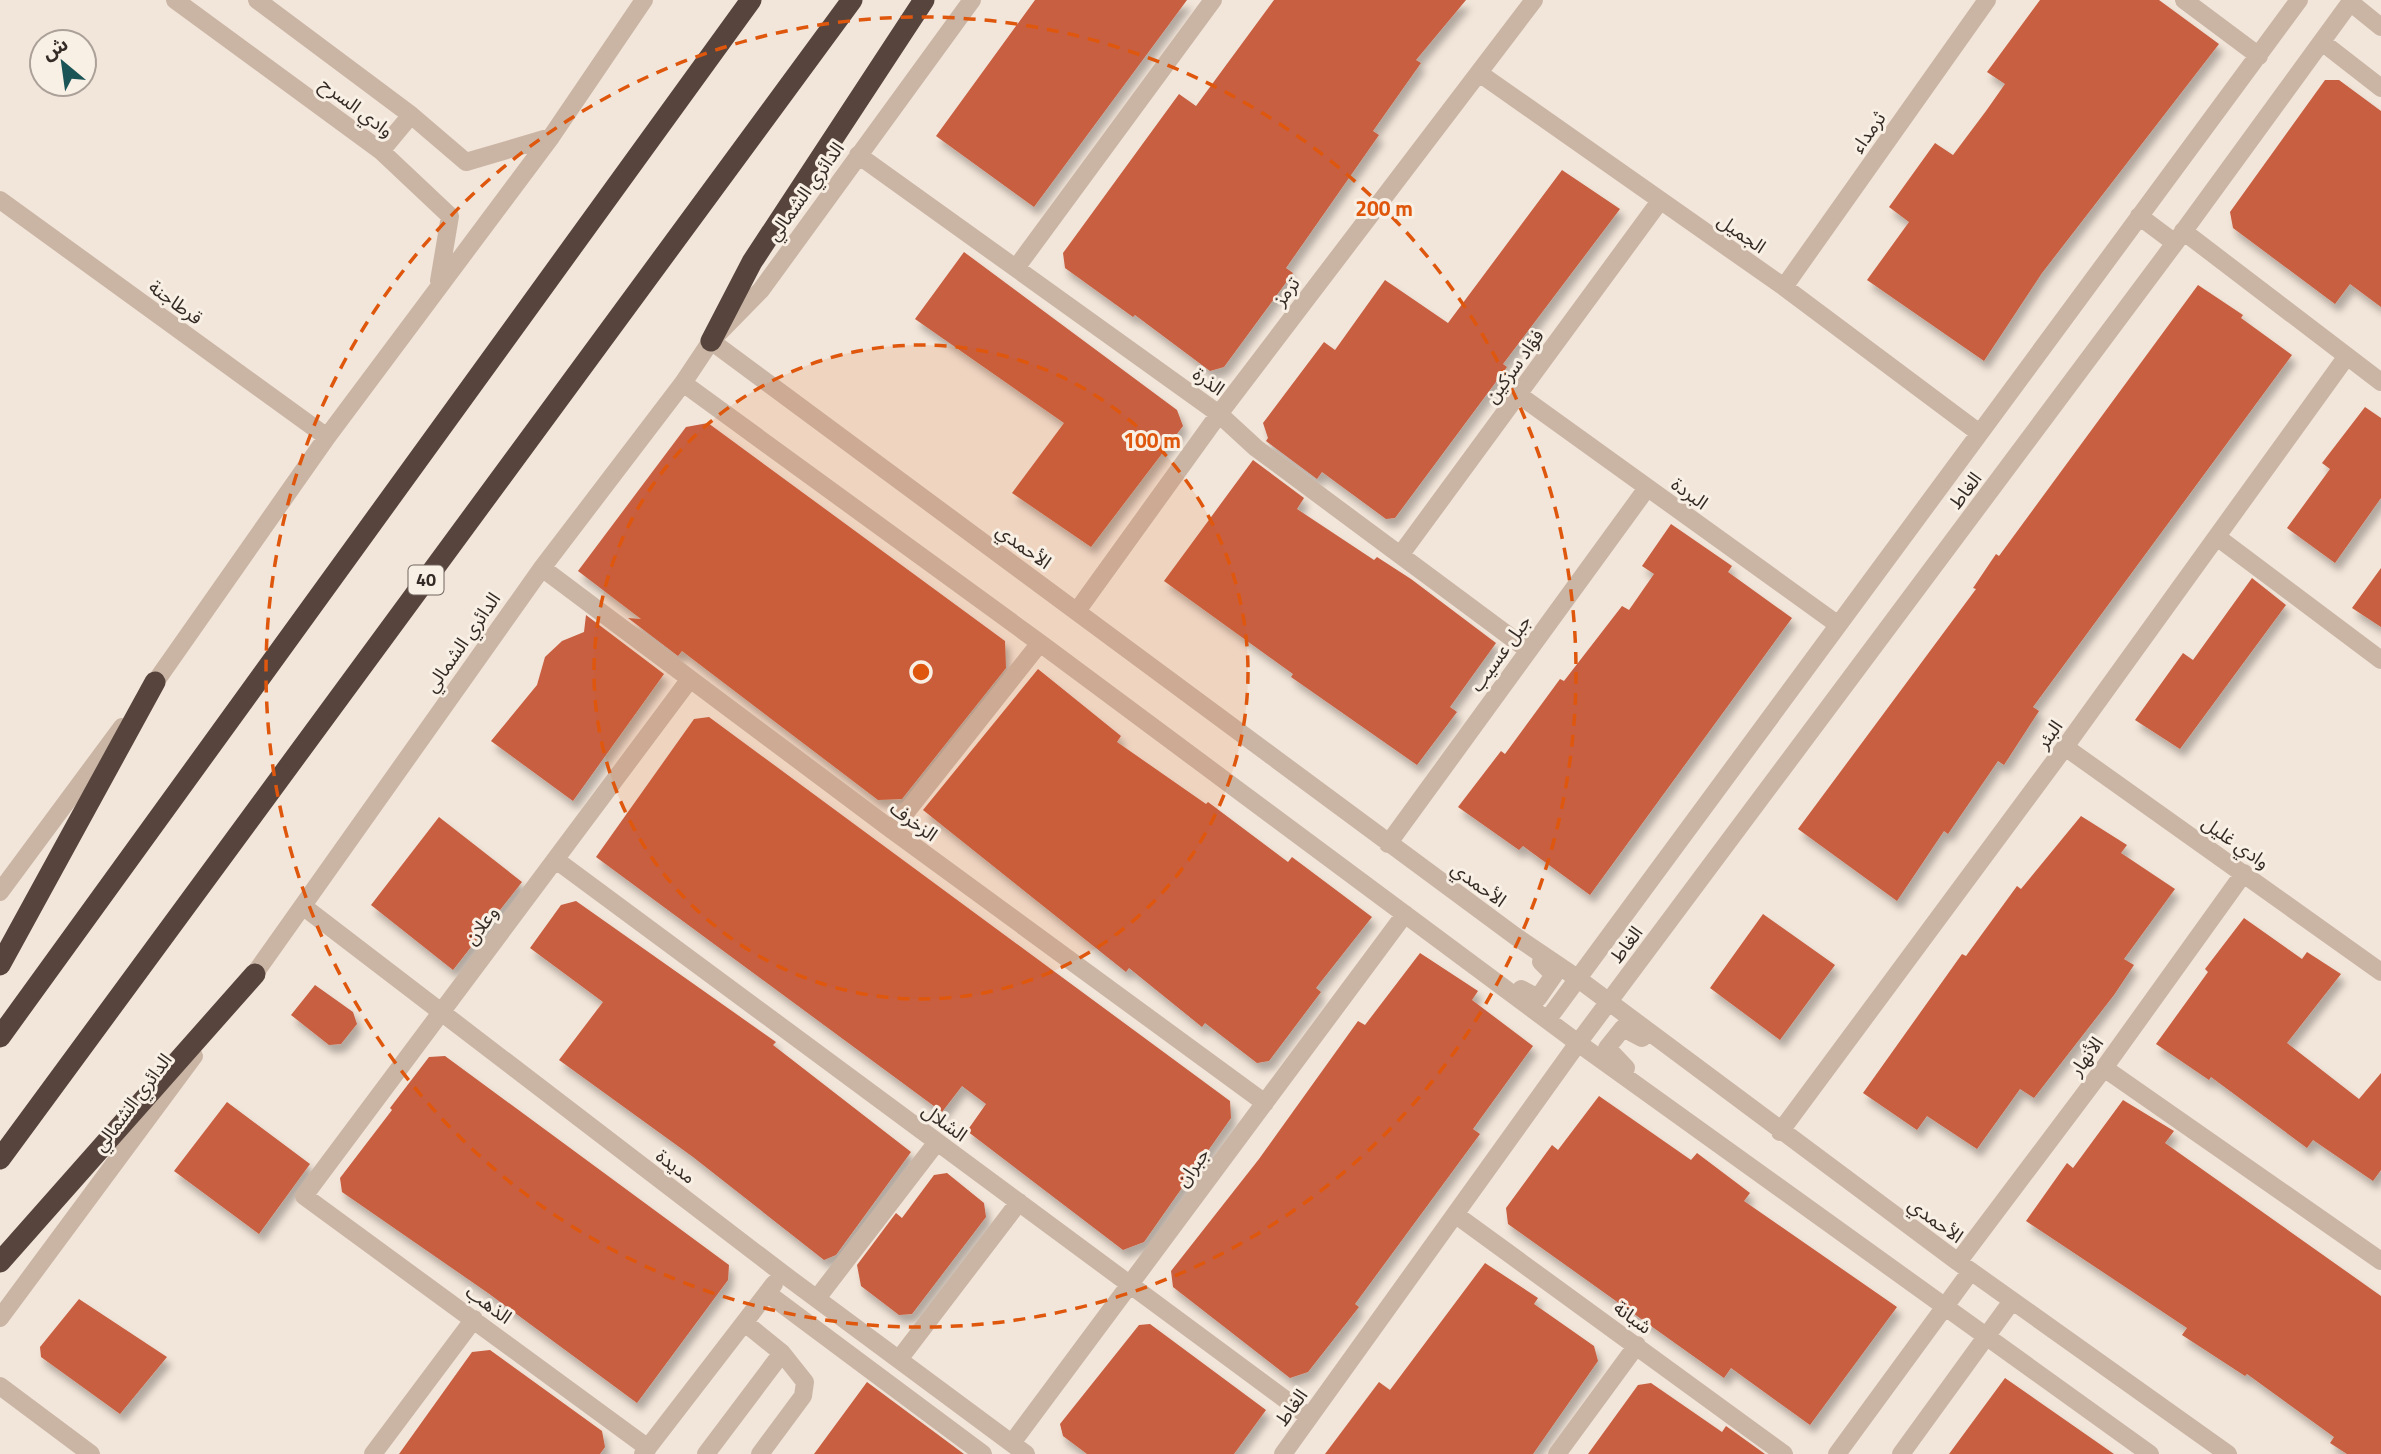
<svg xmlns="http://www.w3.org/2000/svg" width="2381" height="1454" font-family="'Titillium Web','Noto Sans Arabic',sans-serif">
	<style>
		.building { fill: #c85e41; filter: url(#shadow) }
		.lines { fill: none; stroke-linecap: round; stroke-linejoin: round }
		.minor { stroke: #cab5a5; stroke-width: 18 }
		.highway { stroke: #56443d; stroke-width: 21 }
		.ring { fill: none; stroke: #df570d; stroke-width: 3.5; stroke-dasharray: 12 9 }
		.labels { text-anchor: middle; stroke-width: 6; stroke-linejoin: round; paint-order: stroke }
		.shield { fill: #f9f0e5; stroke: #70665f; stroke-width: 2 }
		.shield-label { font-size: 18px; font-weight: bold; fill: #352b26 }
		.street-label { font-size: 19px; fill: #352b26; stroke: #f9f0e5 }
		.centre { fill: #df570d; stroke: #f9f0e5; stroke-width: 3.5 }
		.ring-label { font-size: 21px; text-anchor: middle; font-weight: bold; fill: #df570d; stroke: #f9f0e5; stroke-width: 6; stroke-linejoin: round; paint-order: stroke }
	</style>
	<defs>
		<filter id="shadow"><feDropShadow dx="4.5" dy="8" stdDeviation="3.5" flood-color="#0004"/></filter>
	</defs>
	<rect width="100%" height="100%" fill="#f2e5d9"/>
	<path class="building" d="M1035,0H1187L1034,207L936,136Z
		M1274,0H1466L1416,60L1421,63L1373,131L1379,135L1286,268L1293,273L1224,367L1210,371L1135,315L1133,317L1065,268L1063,253L1179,94L1196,106Z
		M2040,0H2159L2219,44L2042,273L1984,361L1867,280L1909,222L1889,207L1935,143L1953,155L1986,111L2005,84L1987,72Z
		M2325,80H2339L2381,111V307L2350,284L2335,304L2233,228L2230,212Z
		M1562,170L1620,209L1503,364L1507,367L1395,518L1386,519L1322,472L1317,479L1266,441L1268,438L1263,423L1324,342L1335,350L1385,280L1448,323Z
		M964,252L1177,410L1183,426L1091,547L1012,493L1064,423L915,319Z
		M2198,285L2243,315L2241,318L2292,355L2033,707L2039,711L2004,765L1998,761L1948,834L1944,831L1897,901L1798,829L1976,589L1973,588L1996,554L1999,556Z
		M2365,407L2381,418V498L2335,563L2287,528L2330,469L2322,463Z
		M708,423L1005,641L1006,668L902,799L878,800L682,651L678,656L628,618L641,619L578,571L686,427Z
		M1253,460L1304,498L1297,509L1374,560L1377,557L1411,579L1496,643L1450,707L1457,712L1417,765L1291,677L1293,674L1164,581Z
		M1671,524L1732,566L1728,572L1792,618L1590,895L1523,846L1519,850L1458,807L1501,751L1505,754L1560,679L1564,681L1622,606L1629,610L1654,574L1642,566Z
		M2381,568V627L2352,608Z
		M2252,578L2286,605L2180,749L2135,720L2183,653L2193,660Z
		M586,615L664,674L573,801L491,741L537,685L545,657L562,641L584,632Z
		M1038,669L1121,736L1117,742L1206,804L1208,802L1288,862L1292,857L1372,917L1316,988L1321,992L1269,1061L1257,1063L1205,1023L1202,1027L1129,968L1126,972L923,810Z
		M709,717L1230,1101L1231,1118L1144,1242L1123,1250L967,1131L986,1104L962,1086L942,1112L596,857L694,719Z
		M2081,816L2127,845L2121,853L2175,889L2124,959L2134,965L2114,995L2034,1098L2020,1089L1977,1149L1927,1116L1917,1130L1863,1093L1962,954L1966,956L2017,886L2021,889Z
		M439,817L522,882L453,970L371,905Z
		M576,901L776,1042L773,1045L911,1152L836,1255L824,1260L693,1157L559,1060L603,1002L530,948L561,905Z
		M1763,914L1835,965L1780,1040L1710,988Z
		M2244,918L2302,959L2307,952L2341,974L2287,1043L2359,1099L2381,1073V1170L2373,1181L2313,1140L2307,1148L2211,1077L2209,1080L2156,1044L2208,972L2205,969Z
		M1420,953L1478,991L1472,1000L1533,1046L1473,1129L1480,1134L1355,1304L1359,1307L1308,1372L1290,1378L1173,1287L1171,1271L1259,1159L1358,1021L1365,1025Z
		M315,985L353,1012L357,1024L341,1044L329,1045L291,1015Z
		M445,1056L729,1265L728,1280L637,1403L488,1293L342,1192L340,1178L392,1110L390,1108L429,1057Z
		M1599,1096L1691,1160L1697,1153L1750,1193L1744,1201L1897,1307L1810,1425L1731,1368L1724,1378L1508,1224L1506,1208L1552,1145L1558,1150Z
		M2123,1100L2174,1131L2165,1143L2381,1296V1454H2347L2330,1443L2334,1437L2247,1374L2245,1376L2182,1335L2187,1328L2026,1221L2067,1163L2073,1168Z
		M227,1102L310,1164L259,1234L174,1171Z
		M947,1173L984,1203L986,1217L912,1314L899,1315L861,1286L857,1265L896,1213L902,1218L934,1175Z
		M1485,1263L1538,1298L1534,1304L1594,1346L1598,1361L1533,1454H1325L1379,1382L1390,1390Z
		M79,1299L167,1357L120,1414L41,1357L40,1347Z
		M1150,1324L1266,1410L1234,1454H1087L1063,1436L1060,1424L1139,1325Z
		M490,1350L602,1431L605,1447L600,1454H399L472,1352Z
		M2005,1378L2114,1454H1949Z
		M867,1382L964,1454H814Z
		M1651,1383L1722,1432L1726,1426L1765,1454H1588L1638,1385Z"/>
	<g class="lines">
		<path class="minor" d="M175,0L381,151L450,216L439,281
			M257,0L411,115L466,162L551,137
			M2184,0L2259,56
			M2350,2L2381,27
			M2322,42L2381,88
			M1479,73L1784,287L1978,432
			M381,151L411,115
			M858,155L1219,414L1256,448L1528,650
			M0,200L327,437
			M2139,216L2175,243
			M2183,231L2381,382
			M1016,268L1213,0
			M1784,287L1987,0
			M711,341L1515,936L1577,978L1958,1262L2228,1454
			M683,383L1040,643L1578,1043L2150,1454
			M1519,395L1837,624
			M2217,537L2381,660
			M1401,554L1660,201
			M542,568L892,830L1265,1103
			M1077,611L1219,414L1534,0
			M149,691L327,437L551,137L644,0
			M2065,747L2381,972
			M892,830L1040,643
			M1388,844L1647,488
			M556,860L1309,1417
			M0,892L122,727
			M304,907L782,1273L1026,1454
			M248,983L542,568L683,383L711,341L761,290L972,0
			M1521,989L1538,998L1554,975L1541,962
			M1548,1019L2299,0
			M1626,1068L1607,1048L1623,1028L1642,1038
			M2104,1068L2381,1261
			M1780,1132L2065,747L2347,356
			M1456,1215L1784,1454
			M1958,1262L2104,1068L2244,873
			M767,1293L983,1454
			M818,1297L937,1142
			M0,1318L194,1056
			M745,1323L782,1353L805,1382L803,1396L760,1454
			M900,1358L1019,1202
			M0,1386L91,1454
			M1012,1443L1405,914
			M648,1448L304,1196L690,679
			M373,1454L474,1319
			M643,1454L774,1284
			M706,1454L782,1353
			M1283,1454L1578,1043L2175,243L2352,0
			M1557,1454L1637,1345
			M1837,1454L1971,1271
			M1901,1454L2012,1301"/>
		<path class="highway" d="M711,341L752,262L924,0
			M0,965L155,682
			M0,1037L751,0
			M0,1159L852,0
			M0,1262L255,974"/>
	</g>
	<circle cx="921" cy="672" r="327" fill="#df570d" fill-opacity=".12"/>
	<g class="ring">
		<circle cx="921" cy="672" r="327"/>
		<circle cx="921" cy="672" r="655"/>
	</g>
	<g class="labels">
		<rect class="shield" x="408.5" y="565.5" width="35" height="29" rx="5"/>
		<g class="shield-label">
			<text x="426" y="586">40</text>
		</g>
		<g class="street-label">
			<text transform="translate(357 107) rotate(37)" y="7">وادي السرح</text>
			<text transform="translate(1868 132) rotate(-55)" y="7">ثرمداء</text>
			<text transform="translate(805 191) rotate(-54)" y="7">الدائري الشمالي</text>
			<text transform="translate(1742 233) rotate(35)" y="7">الجميل</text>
			<text transform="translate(1286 291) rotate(-53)" y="7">ترمز</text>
			<text transform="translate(176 302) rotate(36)" y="7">قرطاجنة</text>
			<text transform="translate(1514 366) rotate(-54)" y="7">فؤاد سزكين</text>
			<text transform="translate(1209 381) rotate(36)" y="7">الذرة</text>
			<text transform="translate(1965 490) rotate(-53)" y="7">الغاط</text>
			<text transform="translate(1690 493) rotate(36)" y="7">البردة</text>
			<text transform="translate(1024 546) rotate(36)" y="7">الأحمدي</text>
			<text transform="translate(462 642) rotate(-55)" y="7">الدائري الشمالي</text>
			<text transform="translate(1500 653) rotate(-54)" y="7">جبل عسيب</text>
			<text transform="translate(2049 734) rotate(-54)" y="7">البئر</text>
			<text transform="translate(914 821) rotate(36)" y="7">الزخرف</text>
			<text transform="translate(2236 842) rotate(35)" y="7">وادي غليل</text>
			<text transform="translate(1479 884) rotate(36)" y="7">الأحمدي</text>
			<text transform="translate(481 925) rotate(-53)" y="7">وعلان</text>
			<text transform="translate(1626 944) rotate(-53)" y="7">الغاط</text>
			<text transform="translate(2086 1056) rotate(-54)" y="7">الأنهار</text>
			<text transform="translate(132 1102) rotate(-53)" y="7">الدائري الشمالي</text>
			<text transform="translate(945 1122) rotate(36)" y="7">الشلال</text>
			<text transform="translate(676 1166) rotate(37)" y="7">مديدة</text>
			<text transform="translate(1192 1167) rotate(-54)" y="7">جبران</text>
			<text transform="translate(1936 1220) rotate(36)" y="7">الأحمدي</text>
			<text transform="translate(489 1304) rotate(36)" y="7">الذهب</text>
			<text transform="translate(1633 1317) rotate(36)" y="7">شبانة</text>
			<text transform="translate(1291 1407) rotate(-54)" y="7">الغاط</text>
		</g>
	</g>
	<circle cx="921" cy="672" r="10" class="centre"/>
	<g class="ring-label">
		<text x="1384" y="216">200 m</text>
		<text x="1152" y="448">100 m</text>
	</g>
	<g transform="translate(63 63) rotate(331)"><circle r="33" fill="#f9f0e5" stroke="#aba199" stroke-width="2"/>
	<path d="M0-5L12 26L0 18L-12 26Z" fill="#1b5457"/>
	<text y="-10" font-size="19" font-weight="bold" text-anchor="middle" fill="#352b26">ش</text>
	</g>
</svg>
